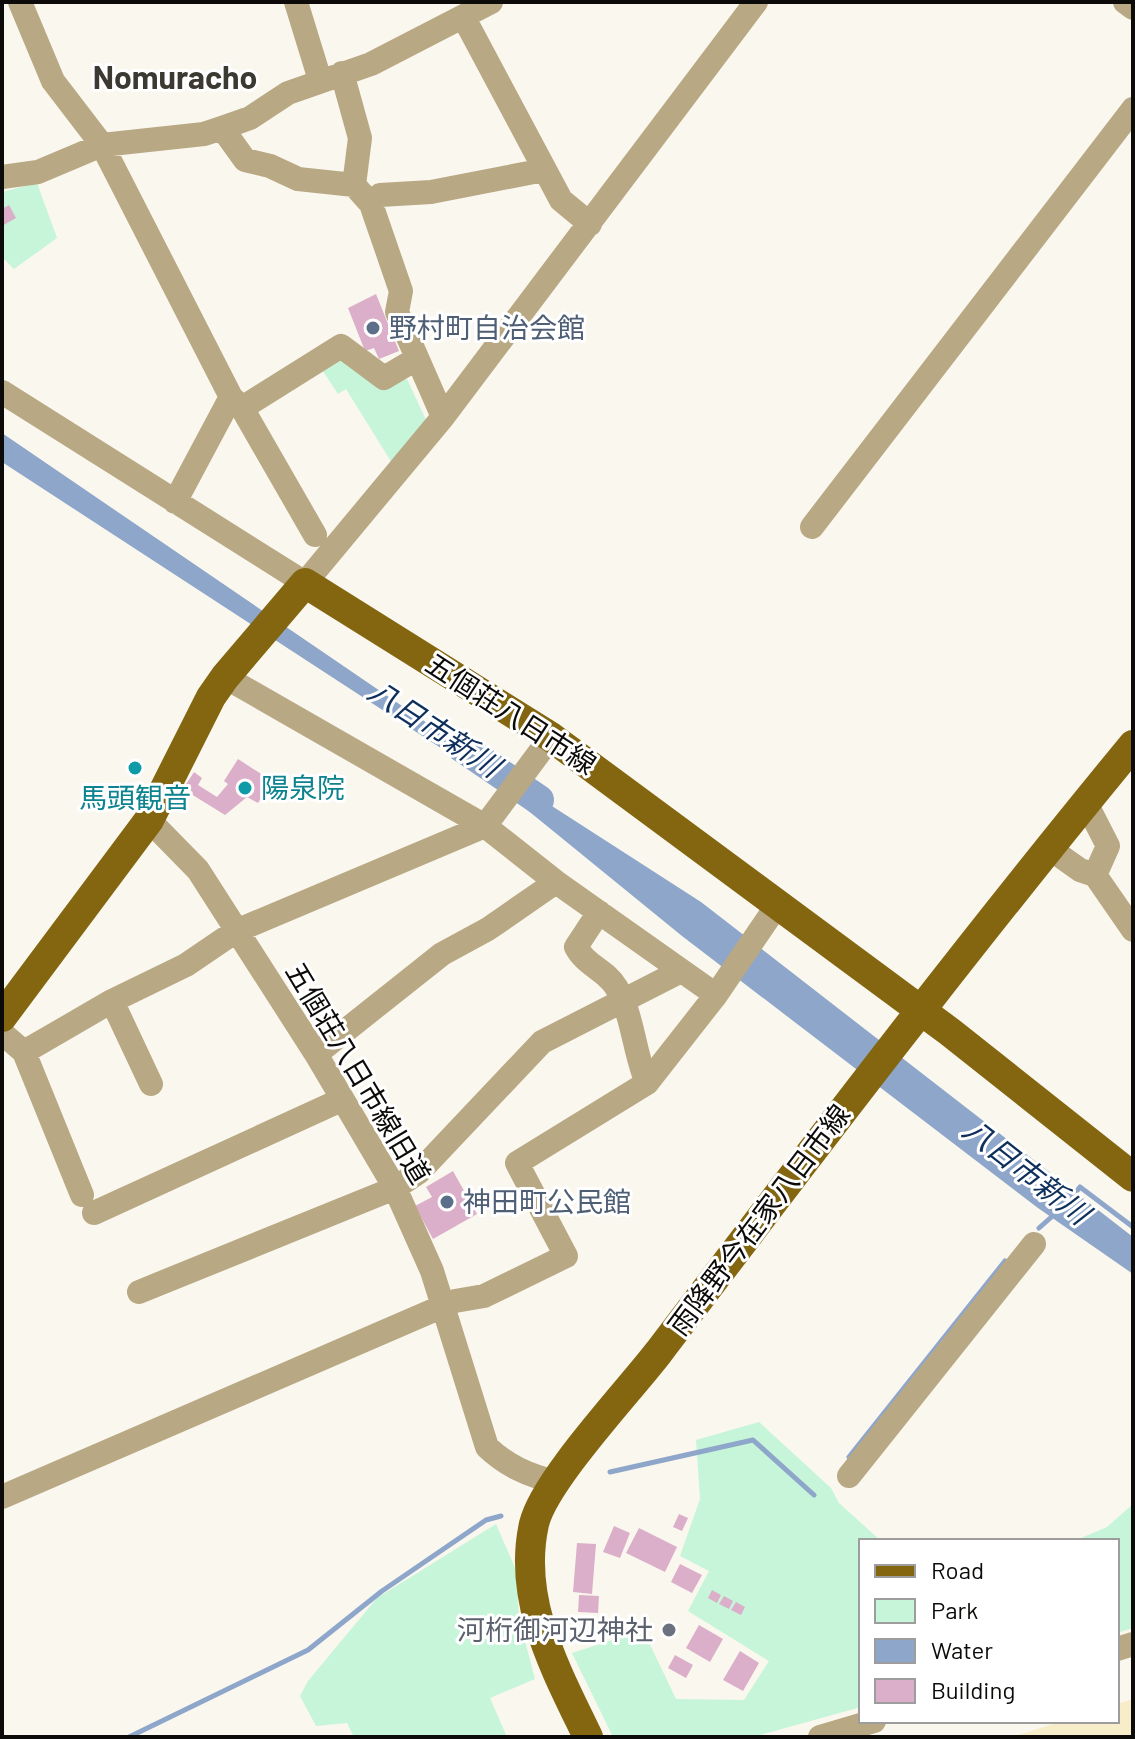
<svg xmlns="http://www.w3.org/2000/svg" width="1135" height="1739" font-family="Barlow,'Noto Sans JP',sans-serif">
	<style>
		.green { fill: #c6f5da }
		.sand { fill: #f7edc8 }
		.water { fill: #8da6ca }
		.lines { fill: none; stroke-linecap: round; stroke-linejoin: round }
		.stream { stroke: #8da6ca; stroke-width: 5 }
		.river { stroke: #8da6ca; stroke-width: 30 }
		.building { fill: #dbafc9 }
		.minor { stroke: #b8a883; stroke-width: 24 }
		.major { stroke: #83660f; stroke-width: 30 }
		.service-dot { fill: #5c6f8a; stroke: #fff; stroke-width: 3 }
		.culture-dot { fill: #0f9aa8; stroke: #fff; stroke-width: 3 }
		.worship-dot { fill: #6b7280; stroke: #fff; stroke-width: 3 }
		.labels { text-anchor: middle; stroke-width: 6; stroke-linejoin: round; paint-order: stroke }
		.service-label { font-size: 28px; fill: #4e5e75; stroke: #fff; text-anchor: start }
		.street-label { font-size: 28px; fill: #0c0b09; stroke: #fff }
		.culture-label { font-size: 28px; fill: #0d838f; stroke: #fff; text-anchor: start }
		.worship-label { font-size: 28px; fill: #5b616d; stroke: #fff; text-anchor: end }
		.water-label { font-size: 30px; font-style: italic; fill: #0e2f5c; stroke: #fff }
		.quarter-label { font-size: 32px; font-weight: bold; fill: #3b3931; stroke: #fff }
	</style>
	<rect width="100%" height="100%" fill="#faf7ee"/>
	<path class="green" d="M37,183L57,238L14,269L2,257V192Z
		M338,354L383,386L407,379L428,424L392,463L346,389L338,394L319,365Z
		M759,1422L831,1488L839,1503L881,1541H861V1707L753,1737H613L572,1653L643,1630L676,1699L744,1700L769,1661L688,1611L709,1571L680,1556L700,1499L696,1440Z
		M1133,1504V1628L1117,1633V1541H1074L1107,1527Z
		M496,1524L516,1570L519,1618L535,1679L490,1698L507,1737H354L347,1723L316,1726L300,1696L308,1681L377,1598Z"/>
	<path class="sand" d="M1133,1699V1737H1012L1063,1721H1117V1704Z"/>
	<path class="water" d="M2,433L493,768L701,902L1133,1237V1274L1038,1208L682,936L493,782L2,462Z"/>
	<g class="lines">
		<path class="stream" d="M1072,1197L1080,1187L1133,1227
			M1039,1228L1056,1213
			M849,1457L1005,1261
			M610,1472L753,1440L814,1495
			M129,1737L308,1650L382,1591L486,1520L501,1516"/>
		<path class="river" d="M460,746L539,800"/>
	</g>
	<path class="building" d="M9,205L16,218L2,226V209Z
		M376,294L399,351L379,359L374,348L365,351L348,308Z
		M238,759L272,781L258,803L247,797L225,815L183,789L194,772L202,778L198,785L217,797L228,784L224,781Z
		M453,1171L477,1214L433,1239L415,1206L432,1197L426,1187Z
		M679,1514L688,1518L682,1531L673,1527Z
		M614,1526L630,1533L620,1558L603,1552Z
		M639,1528L677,1547L665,1572L626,1553Z
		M577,1543L596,1544L592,1594L573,1592Z
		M680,1564L702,1575L692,1593L671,1582Z
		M712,1590L721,1595L717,1603L708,1598Z
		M579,1595L599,1596L598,1613L578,1612Z
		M724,1596L733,1601L729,1609L719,1604Z
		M736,1602L745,1607L741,1615L731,1610Z
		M699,1625L723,1639L710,1662L686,1648Z
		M740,1651L759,1663L743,1691L723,1680Z
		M675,1655L693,1665L686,1678L668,1668Z"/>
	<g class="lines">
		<path class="minor" d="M20,2L53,81L102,145L231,397L242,408L315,535
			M296,2L320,80
			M1125,2L1133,8
			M464,18L561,200L590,224
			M342,73L360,138L354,185L371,204L401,291L397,312L443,417
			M222,128L245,160L270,166L298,179L354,185
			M2,177L38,172L102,145L204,134L222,128L250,118L288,93L371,64L491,2
			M371,204L380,195L431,192L544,170
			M2,392L305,583L443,417L756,2
			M242,408L341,346L384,378L416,359
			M175,502L231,397
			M812,527L1133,109
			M225,677L485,826L556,882L716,995
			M1086,803L1108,846L1095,875
			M149,820L198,870L316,1054L395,1188L432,1271L487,1447C507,1466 528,1475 555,1482
			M1049,848L1080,870L1095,875L1133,930
			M599,912L576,947C586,966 606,970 616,987C633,1014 634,1053 647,1083
			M112,1001L151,1084
			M2,1033L24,1052
			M316,1054L442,954L488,929L556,882
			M82,1195L24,1052L112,1001L186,965L236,931L485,826L551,737
			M94,1213L341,1100
			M139,1292L395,1188L419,1172L542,1042L679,972
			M849,1476L1034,1244
			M2,1497L455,1301L484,1296L566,1256L517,1163L647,1083L716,995L778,904
			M1117,1649L1133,1644
			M820,1737L874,1721"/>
		<path class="major" d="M2,1017L149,820L211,697L225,677L305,583L551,737L950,1032L1133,1177
			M588,1737C556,1670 517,1601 534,1524C544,1481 628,1392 658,1353C814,1148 969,944 1133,745"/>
	</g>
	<g class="service-dot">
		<circle cx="373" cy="328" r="8"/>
		<circle cx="447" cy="1202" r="8"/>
	</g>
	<g class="culture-dot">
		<circle cx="135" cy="768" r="8"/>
		<circle cx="245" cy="788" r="8"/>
	</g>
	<circle class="worship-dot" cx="669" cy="1630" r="8"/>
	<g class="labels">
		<g class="service-label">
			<text x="389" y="338">野村町自治会館</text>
			<text x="463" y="1212">神田町公民館</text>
		</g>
		<g class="street-label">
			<text transform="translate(511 714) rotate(33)" y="10">五個荘八日市線</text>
			<text transform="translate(358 1073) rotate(59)" y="10">五個荘八日市線旧道</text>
			<text transform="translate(759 1220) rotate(-53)" y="10">雨降野今在家八日市線</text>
		</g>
		<g class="culture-label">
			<text x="261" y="798">陽泉院</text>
			<text x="135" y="808" text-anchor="middle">馬頭観音</text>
		</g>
		<g class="worship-label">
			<text x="653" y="1640">河桁御河辺神社</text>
		</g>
		<g class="water-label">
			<text transform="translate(434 729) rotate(33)" y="10">八日市新川</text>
			<text transform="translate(1026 1172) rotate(38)" y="10">八日市新川</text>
		</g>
		<g class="quarter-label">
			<text x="175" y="89">Nomuracho</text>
		</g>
	</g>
	<rect width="1135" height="1739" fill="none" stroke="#0c0b09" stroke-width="8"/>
	<rect x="859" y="1539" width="260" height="184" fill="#ffffff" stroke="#9e9d9d" stroke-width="2"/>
	<rect x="875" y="1565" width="40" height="12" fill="#83660f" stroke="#9e9d9d" stroke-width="2"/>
	<text x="931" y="1579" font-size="24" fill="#0c0b09">Road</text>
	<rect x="875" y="1599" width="40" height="24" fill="#c6f5da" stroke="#9e9d9d" stroke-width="2"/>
	<text x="931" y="1619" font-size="24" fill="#0c0b09">Park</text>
	<rect x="875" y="1639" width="40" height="24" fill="#8da6ca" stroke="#9e9d9d" stroke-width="2"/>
	<text x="931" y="1659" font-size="24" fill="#0c0b09">Water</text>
	<rect x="875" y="1679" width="40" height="24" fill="#dbafc9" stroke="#9e9d9d" stroke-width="2"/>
	<text x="931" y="1699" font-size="24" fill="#0c0b09">Building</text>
</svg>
